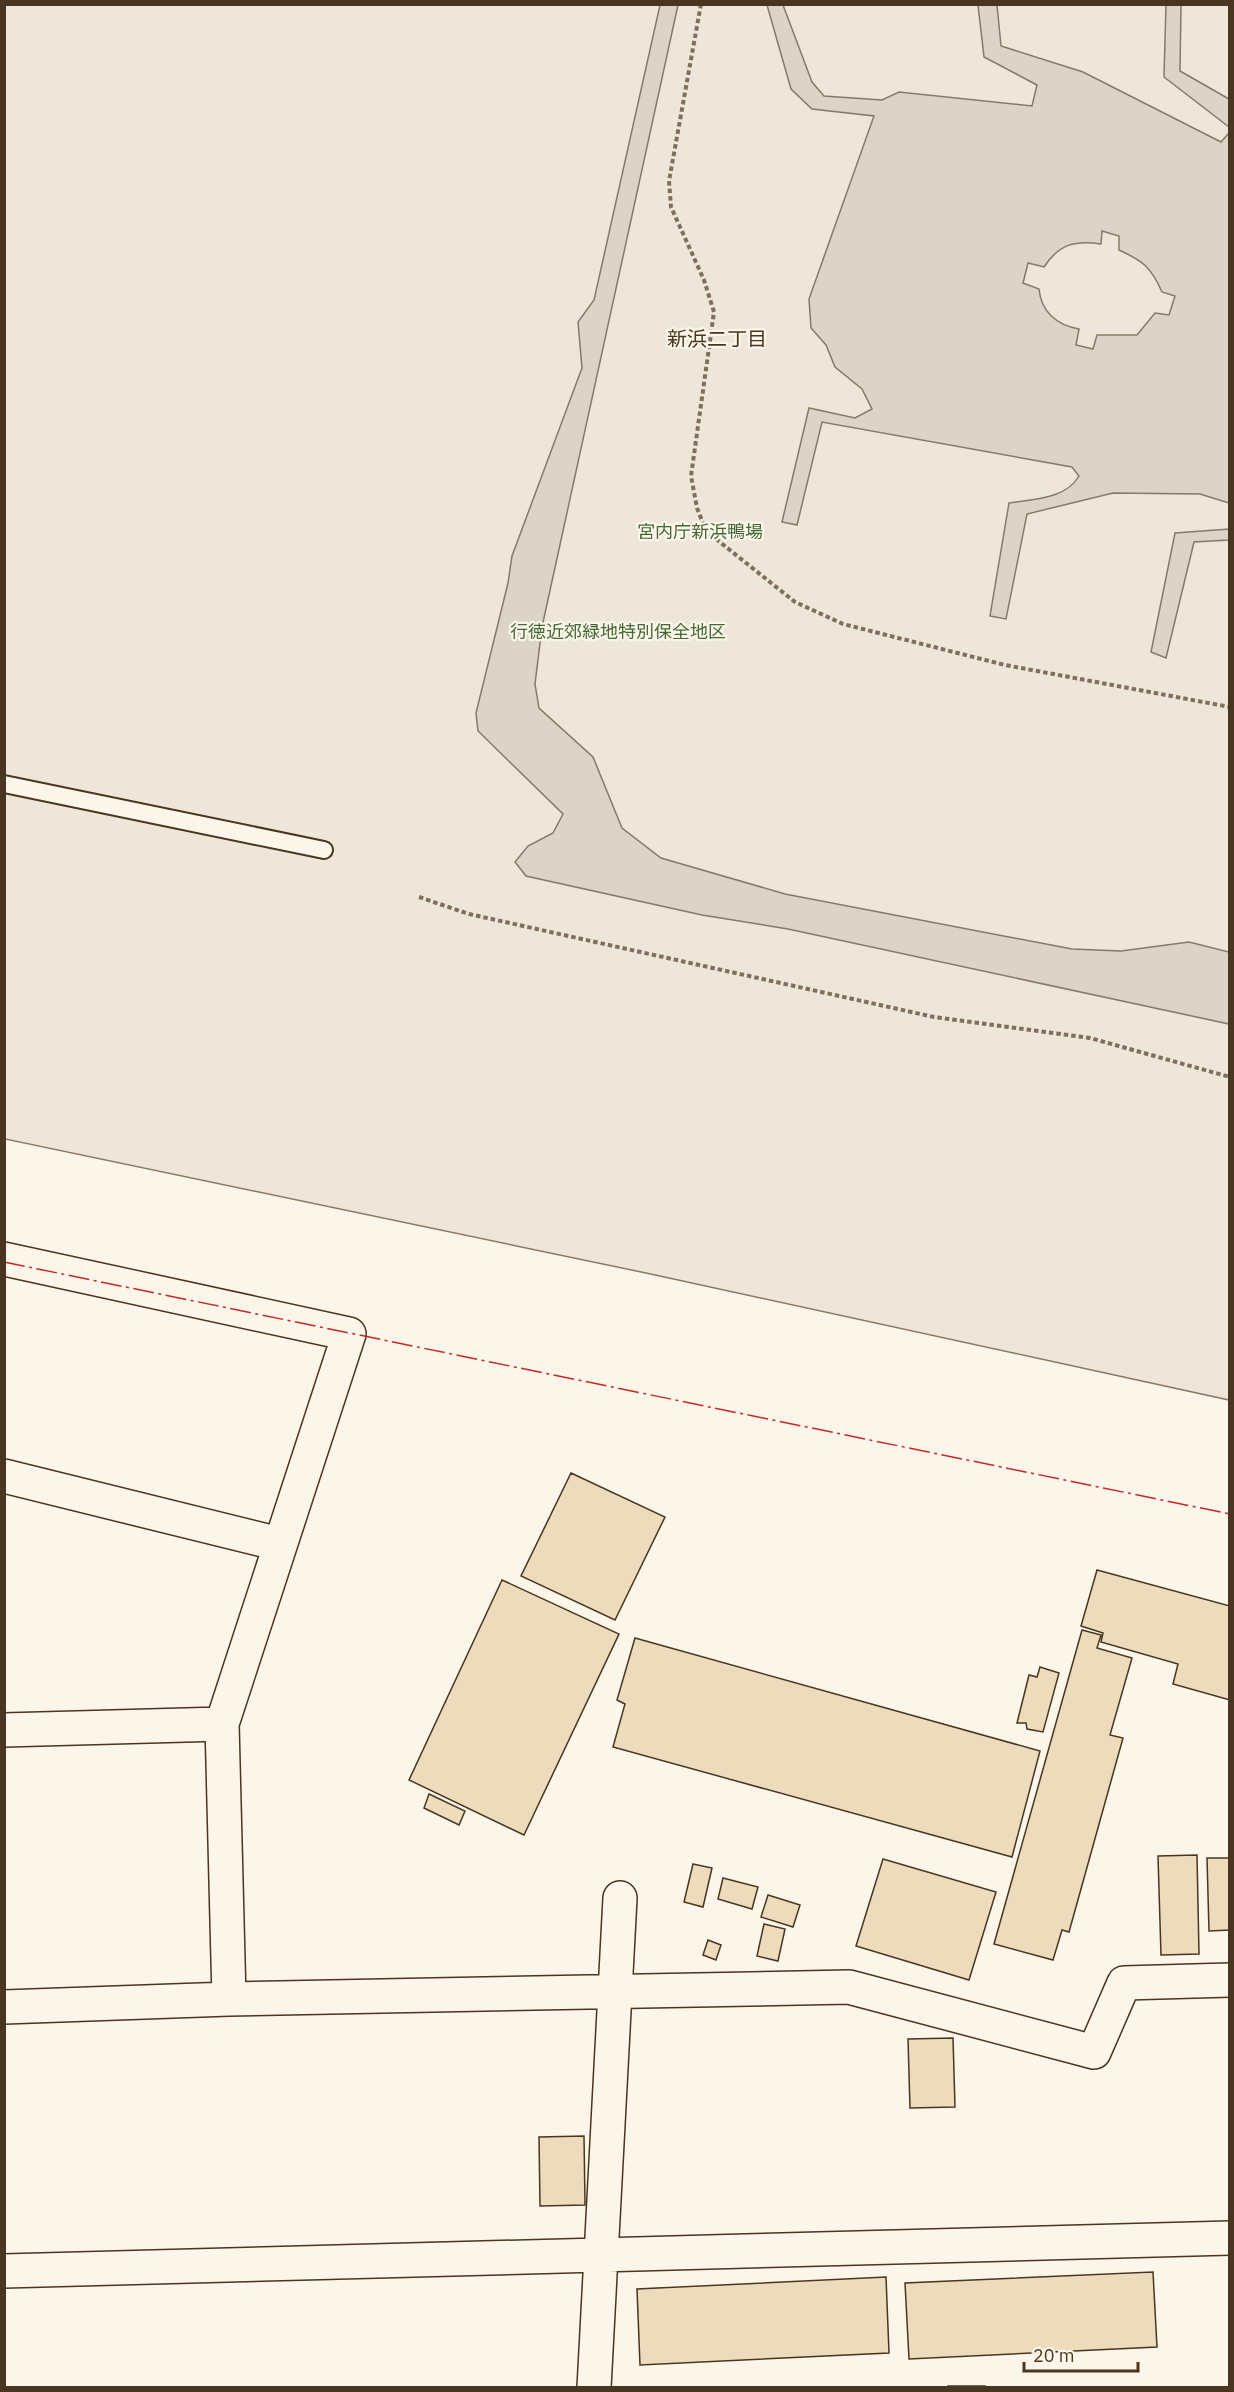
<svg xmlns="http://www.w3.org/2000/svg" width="1234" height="2392" font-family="'IBM Plex Sans','Noto Sans JP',sans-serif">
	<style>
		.green { fill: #ede6d9; stroke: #887966; stroke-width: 1.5 }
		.water { fill: #dcd4c6; stroke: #887966; stroke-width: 1.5; fill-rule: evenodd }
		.building { fill: #ecdcbc; stroke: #4a3520; stroke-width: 1.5 }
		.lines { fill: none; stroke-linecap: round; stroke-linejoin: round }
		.service-casing { stroke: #4a3520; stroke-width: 20 }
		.minor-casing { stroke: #4a3520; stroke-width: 36 }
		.path { stroke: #7f6f5c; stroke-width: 4; stroke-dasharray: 4.5 3; stroke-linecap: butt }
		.service { stroke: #fbf6e9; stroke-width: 16 }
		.minor { stroke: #fbf6e9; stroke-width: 33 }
		.power { stroke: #c62828; stroke-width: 1.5; stroke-dasharray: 21 4.5 3 4.5; stroke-linecap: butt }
		.labels { text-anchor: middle; stroke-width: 4.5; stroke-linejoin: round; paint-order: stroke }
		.park-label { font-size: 18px; fill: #436837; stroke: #fbf6e9 }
		.neighbourhood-label { font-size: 20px; fill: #4a3520; stroke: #fbf6e9 }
	</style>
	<rect width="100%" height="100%" fill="#fbf6e9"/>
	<path class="green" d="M5,5H1229V1400L646,1273L5,1139Z"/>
	<path class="water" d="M660,5H678L542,627L535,684L539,708L593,757L622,828L661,858L785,894L1072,949L1121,951L1189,942L1229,952V1024L788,929L702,915L526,876L515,862L528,846L553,833L563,814L478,731L476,713L508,583L512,556L582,368L578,322L594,300Z
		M767,5H783L812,82L824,96L882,100L899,92L1032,106L1037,85L984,57L978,5H997L1001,46L1083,72L1221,142L1229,133V503L1200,494L1113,493L1027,514L1006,619L990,616L1009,503C1033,499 1066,499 1079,476L1072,467L822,422L797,525L782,522L809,408L855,418L872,409L862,389L835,367L826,345L811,328L809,299L874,116L812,109L791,89ZM1102,231L1119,236V250C1143,261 1151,267 1162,292L1175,296L1169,315L1155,313L1137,335H1097L1093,349L1076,345L1079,329C1056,325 1041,311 1039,289L1023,283L1028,263L1044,267C1059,244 1075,240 1101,244Z
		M1166,5H1181L1180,71L1229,99V127L1164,77Z
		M1229,529V540L1194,542L1166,658L1151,652L1175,533Z"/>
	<path class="building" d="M571,1473L665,1517L615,1620L521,1576Z
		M1097,1570L1230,1606V1700L1173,1684L1178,1664L1101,1642L1103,1633L1081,1626Z
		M502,1580L619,1634L524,1835L409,1780Z
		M1082,1630L1101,1635L1097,1648L1132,1658L1110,1735L1123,1738L1069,1932L1062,1930L1053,1960L994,1944Z
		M635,1638L1040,1751L1012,1857L613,1747L625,1704L617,1700Z
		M1040,1667L1059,1673L1043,1732L1027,1729L1026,1723H1017L1029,1675L1037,1677Z
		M429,1794L465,1811L459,1825L424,1808Z
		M1197,1855L1199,1954L1161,1955L1158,1856Z
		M1207,1858H1230V1930L1209,1931Z
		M883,1859L996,1892L969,1980L856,1946Z
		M693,1864L712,1868L703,1907L684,1902Z
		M723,1878L758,1887L752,1909L718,1899Z
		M768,1895L800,1905L793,1927L761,1917Z
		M764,1924L785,1929L778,1961L757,1956Z
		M708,1940L721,1945L716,1960L703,1955Z
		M953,2038L955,2107L910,2108L908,2039Z
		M584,2136L585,2205L540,2206L539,2137Z
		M1153,2272L1157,2347L909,2359L905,2283Z
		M886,2277L889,2353L640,2365L637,2289Z
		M948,2386H985V2388H948Z"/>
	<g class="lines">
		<defs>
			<path id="service" d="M4,784L324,850"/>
			<path id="minor" d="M4,1259L349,1334L222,1724L229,1999
				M4,1476L279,1544
				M4,1730L222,1724
				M4,2007L229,1999L849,1987L1094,2052L1124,1983L1230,1980
				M4,2271L1230,2238
				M594,2388L620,1898"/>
		</defs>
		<use href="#service" class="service-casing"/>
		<use href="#minor" class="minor-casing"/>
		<path class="path" d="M701,4L669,181L671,207L704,280L714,312L691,476L697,508L706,531L795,602L843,624L1005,665L1230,707
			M419,897L469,914L934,1017L1090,1038L1230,1077"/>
		<use href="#service" class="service"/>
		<use href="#minor" class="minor"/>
		<path class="power" d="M4,1262L1230,1514"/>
	</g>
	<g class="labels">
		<g class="park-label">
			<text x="700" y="538">宮内庁新浜鴨場</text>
			<text x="618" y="638">行徳近郊緑地特別保全地区</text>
		</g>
		<g class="neighbourhood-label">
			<text x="717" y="346">新浜二丁目</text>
		</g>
	</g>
	<rect width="1234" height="2392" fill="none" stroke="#4a3520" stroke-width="12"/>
	<path d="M1024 2362v9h114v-9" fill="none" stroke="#4a3520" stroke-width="3"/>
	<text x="1033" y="2362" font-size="18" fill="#4a3520" stroke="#fbf6e9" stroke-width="4.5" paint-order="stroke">20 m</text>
</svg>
